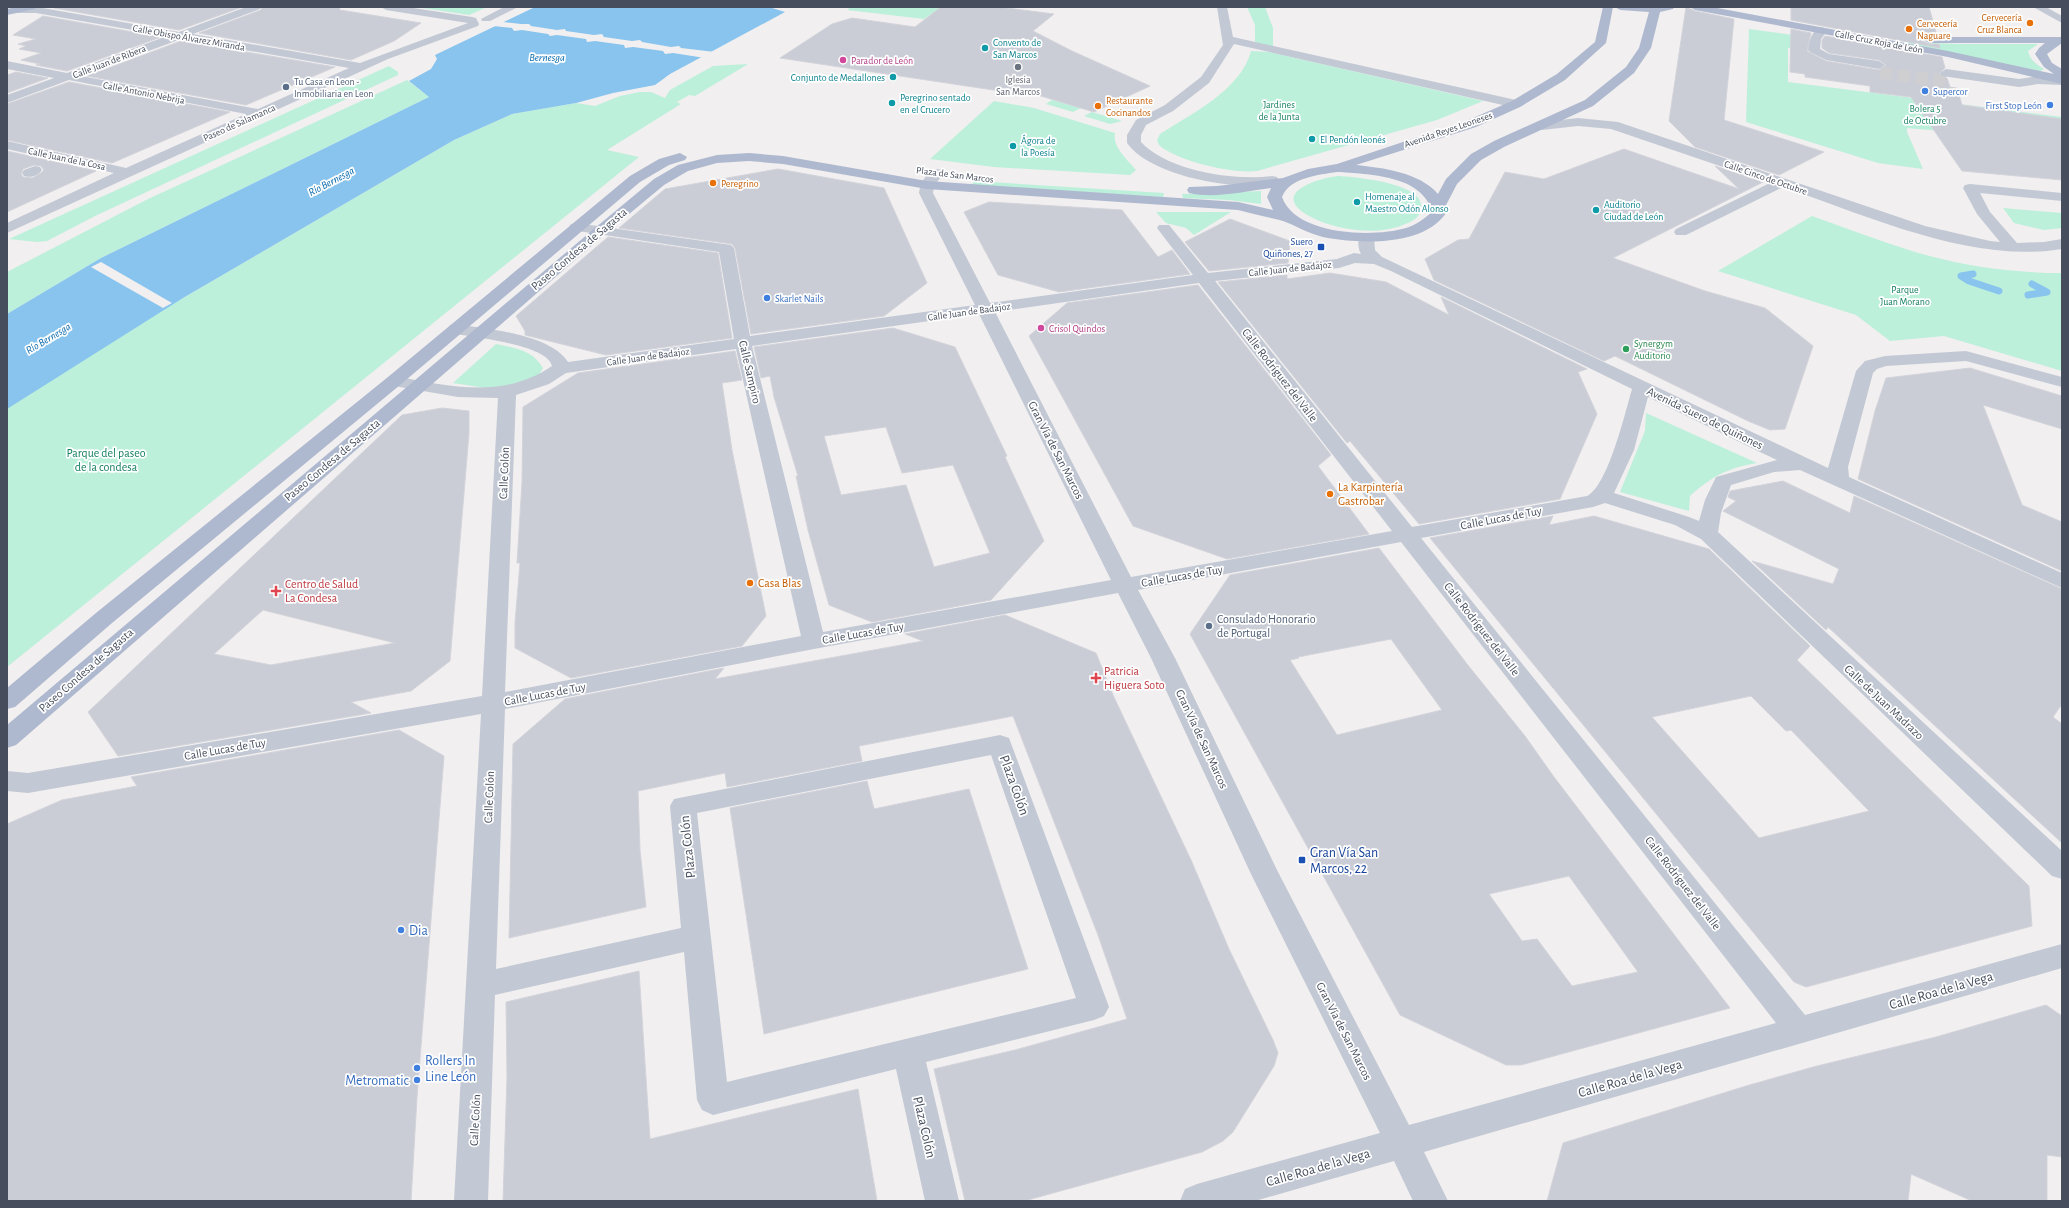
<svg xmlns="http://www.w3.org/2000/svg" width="2069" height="1208" font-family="'Alegreya Sans',sans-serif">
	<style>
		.green { fill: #bcf0db }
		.water { fill: #88c4ee }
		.pier { fill: #f1efef }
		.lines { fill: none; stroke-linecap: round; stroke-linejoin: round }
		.stream { stroke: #88c4ee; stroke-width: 7 }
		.building { fill: #cacdd5; stroke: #d3d3db; fill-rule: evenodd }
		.minor-tunnel { stroke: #cfcfd2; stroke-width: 12; stroke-dasharray: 12 6; stroke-linecap: butt }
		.minor { fill: #c2c8d4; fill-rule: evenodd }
		.major { fill: #aeb8ce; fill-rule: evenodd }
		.food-dot { fill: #e8710a; stroke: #fff; stroke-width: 1.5 }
		.culture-dot { fill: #0f9aa8; stroke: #fff; stroke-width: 1.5 }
		.hotel-dot { fill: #d1479c; stroke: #fff; stroke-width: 1.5 }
		.worship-dot { fill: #6b7280; stroke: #fff; stroke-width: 1.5 }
		.service-dot { fill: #5c6f8a; stroke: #fff; stroke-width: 1.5 }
		.shop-dot { fill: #3f7fe0; stroke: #fff; stroke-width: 1.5 }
		.transit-dot { fill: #1a4fb4; stroke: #fff; stroke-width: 1.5 }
		.leisure-dot { fill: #2e9e5b; stroke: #fff; stroke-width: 1.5 }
		.health-dot { fill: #e0444e; stroke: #fff; stroke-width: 1.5 }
		.labels { text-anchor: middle; stroke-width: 3.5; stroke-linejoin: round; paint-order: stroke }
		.far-food-label { font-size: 10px; fill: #c56008; stroke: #fff; text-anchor: start }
		.far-street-label { font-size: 10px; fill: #464e5d; stroke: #fff }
		.far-culture-label { font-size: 10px; fill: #0d838f; stroke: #fff; text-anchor: start }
		.far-hotel-label { font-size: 10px; fill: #b23c85; stroke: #fff; text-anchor: start }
		.far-worship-label { font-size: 10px; fill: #5b616d; stroke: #fff }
		.far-service-label { font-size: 10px; fill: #4e5e75; stroke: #fff; text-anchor: start }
		.far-shop-label { font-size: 10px; fill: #366cbe; stroke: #fff; text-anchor: start }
		.far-park-label { font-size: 10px; fill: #158060; stroke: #fff }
		.far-transit-label { font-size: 10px; fill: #164399; stroke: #fff; text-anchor: end }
		.far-leisure-label { font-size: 10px; fill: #27864d; stroke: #fff; text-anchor: start }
		.far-water-label { font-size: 11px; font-style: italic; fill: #096aad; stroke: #fff }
		.street-label { font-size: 12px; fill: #464e5d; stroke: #fff }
		.park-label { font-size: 12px; fill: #158060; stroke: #fff }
		.food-label { font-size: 12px; fill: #c56008; stroke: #fff; text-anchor: start }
		.health-label { font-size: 12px; fill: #be3a42; stroke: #fff; text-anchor: start }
		.service-label { font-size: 12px; fill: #4e5e75; stroke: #fff; text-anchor: start }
		.near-street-label { font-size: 14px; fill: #464e5d; stroke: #fff }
		.near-transit-label { font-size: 14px; fill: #164399; stroke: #fff; text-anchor: start }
		.near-shop-label { font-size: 14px; fill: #366cbe; stroke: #fff; text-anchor: start }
	</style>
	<rect width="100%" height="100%" fill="#f1efef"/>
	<path class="green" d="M416,7H487L469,15Z
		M851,7H941L924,19L847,10Z
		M1247,7H1265L1273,28V47L1255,43V25Z
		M1749,29L1801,36L1802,49L1788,48V82L2062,117V142L1907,128V132L1923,169L1878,163L1746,122Z
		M1902,42L1958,44H2038L2028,51C2030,60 2037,65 2044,69L2039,72Z
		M1251,51L1269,52L1483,101L1437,120L1257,171C1232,174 1177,161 1159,145L1157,140L1160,134C1191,114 1241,90 1251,51Z
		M748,64L695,96L689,95L677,102L681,104L607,150L639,157L7,667V407L116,337L454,140L512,114L576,103L595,106L620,96L640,92H651L665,98L670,90L713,66Z
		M389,66L398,72V75L95,216L47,241L37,242L9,239Z
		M407,80L429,97L101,258L7,314V272L148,199Z
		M1052,100L1081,108L1073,112L1046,104Z
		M994,101L1034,108L1115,133C1112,147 1128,160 1136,170L1130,175L994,167L930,159Z
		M1092,112L1119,120L1122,121L1110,124L1084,116Z
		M1338,176C1355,177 1428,183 1421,210C1419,219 1410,222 1403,225C1376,236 1336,230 1311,217C1268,194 1315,179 1338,176Z
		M974,181L1164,193L1163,197L972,185Z
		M1261,191V204L1229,200L1183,198L1182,194Z
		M2003,208L2062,213V228L2044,230L2014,223Z
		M1156,212H1231L1194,235L1186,228L1166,223Z
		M1812,216C1846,228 1880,241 1915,252C1962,266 2013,273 2062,273V371L1944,336L1890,341L1856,315L1718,271Z
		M496,344C515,348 533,350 543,368L539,375L499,390L453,383Z
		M1646,413L1757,463C1727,468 1711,477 1690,496L1689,511L1620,492L1645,431Z"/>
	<path class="water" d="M535,7H769L785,12L670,74L655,85L613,93L576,103L512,114L454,140L183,298L7,409V314L101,258L429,97L409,81L431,69L437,59L435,55Z"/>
	<path class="pier" d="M502,20L503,22L521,24H529L531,26L557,30L565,29L566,31L594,35L602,34L604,37L632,41L640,40L642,42L671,47L679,46L681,48L715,52L705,58L673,53L665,54L663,51L633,47L625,48L624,45L595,41L587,42L586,39L557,35L550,36L548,34L522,30L514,31L512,28L493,26L488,27Z
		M101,262L172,303L163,308L91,267Z"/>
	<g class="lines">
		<path class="stream" d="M1973,274L1961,276L1969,281L1999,291
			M2028,295L2047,292L2032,284"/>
	</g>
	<path class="building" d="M56,7H242L179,30L54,8Z
		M262,7H339L340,10L421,23L394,41L351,60L199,33L261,10Z
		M941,7H999L1054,14L1033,31L1072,51L1150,86L1094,112L1031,93L1029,95L1000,91L780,58L832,24L852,18L915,27Z
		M1686,7L1695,11L1734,19L1724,120L1824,152L1779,175L1695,147L1669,121Z
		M1791,7H1929L1937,36H1928L1922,41L1929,44H1939L1940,48L1791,20Z
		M43,16L161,37L67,71L36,65L40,64L21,60L41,53L19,49L26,46L18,44L36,39L13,35Z
		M1791,29L1811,33L1807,51L1826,61L1879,70L1886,65L1879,60L1829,53L1822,48V40L1825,36L1942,57L1945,68L1939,74L1942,77L1947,78L1950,87L1957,88L1962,105L2062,119V180L1962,171L1911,97L1870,92V86L1805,77V74L1790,72Z
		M181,41L335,67L246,105L87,76Z
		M16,72L48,78L7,93V75Z
		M69,82L230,112L112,163L7,140V104Z
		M1624,149L1739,189L1715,166L1763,182L1613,258L1705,291L1765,308L1813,346L1785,429L1770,430L1748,421L1615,356L1604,361L1434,280L1425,259L1458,240L1469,239L1505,172L1544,179Z
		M7,151L96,171L7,212ZM34,165L41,166L44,170L41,173L32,178L23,177L21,174L23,169Z
		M778,169L884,188L927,283L884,316L751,334L735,248L732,244L619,228L665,189Z
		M989,202L1122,210L1158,257L1172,250L1190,274L1059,292L998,275L964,212Z
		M1230,219L1290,241L1288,263L1209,271L1185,242Z
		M608,237L718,253L732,338L606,355L525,335V331L516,316Z
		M1330,273L1386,282L1449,315L1441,297L1587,369L1578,372L1597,414L1560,499L1419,524L1350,441L1347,443L1218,282L1287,275V279Z
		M1198,285L1331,455L1318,466L1369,534L1227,559L1133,526L1029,336L1067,303Z
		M893,328L955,347L1007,456L1005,457L1044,541L991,600L872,622L829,605L808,530L796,476H798L774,397L770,376L761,378L754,347ZM886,427L902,473L953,465L990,553L934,567L906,485L841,495L824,436Z
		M735,351L742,380L722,383L732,450L766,616L742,646L571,678L515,648V623L520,563H517L522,482L523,407L578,373Z
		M1970,368L2062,396V429L1983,405L2022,505L2062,522V571L1858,479L1875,411L1886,378Z
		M442,408L469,411V433L450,661L411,691L351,702L371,713L118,756L88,712L402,415ZM263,610L395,643L271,665L214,654Z
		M1783,481L1850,513L1854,496L2062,589V704L2053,717L2062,724V843L1828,627L1826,630L1752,561L1833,584L1839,569L1723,511L1736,501L1728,497L1730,491Z
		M1553,516L1549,525L1594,516L1709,549L1810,646L1797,660L2029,886L2032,926L1806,987L1794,982L1430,538ZM1751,696L1786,731L1791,730L1869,811L1759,838L1652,717Z
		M1379,548L1467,664L1525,736L1554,777L1730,1008L1521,1065H1506L1400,1015L1190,634L1230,575ZM1391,639L1442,710L1337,735L1290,660L1299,658L1298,657ZM1569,876L1638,972L1572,986L1537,939L1522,941L1489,894Z
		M1005,615L1096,653L1113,695L1191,860L1229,949L1273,1040L1278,1053L1274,1066L1233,1132L1223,1141L1202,1152L1024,1201H965L934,1069L1015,1050L1127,1019L1098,935L1013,716L859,746L862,761L727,787L725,773L638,791L640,850L646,907L509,938L513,744L565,699L724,668L715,679L923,641L905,634Z
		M399,730L444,756L417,1097L411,1201H7V824L62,800L137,786L131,777Z
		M867,781L874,809L969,789L1028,969L764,1034L730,808Z
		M639,971L650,1139L858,1089L877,1201H503L507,1077L506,1002Z
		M2046,1005L2062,1016V1157L2047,1155V1201H1972L1911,1174L1908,1201H1547L1563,1143L1746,1086L1813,1067L1936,1037Z"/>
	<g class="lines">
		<path class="minor-tunnel" d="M1880,73L1948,81"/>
		<path class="minor" d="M37,7L179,32L246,7H261L260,9L193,34L360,63L468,23L386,10L381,7H407L472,17L476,18L479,24L478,26L388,59L7,233V223L114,173L7,149V141L126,168L246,114L69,80L7,103V95L54,78L7,69V61L67,73L167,36L36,13H15L10,10L14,7ZM181,39L349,68L258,109L81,76Z
			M504,7H518L490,21H482L481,19Z
			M1217,7H1227L1233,37L1516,100L1522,104L1516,108L1234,44L1209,83L1173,111L1146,125L1141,135V142C1168,171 1234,181 1272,176L1277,177L1279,180L1277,183C1239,192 1151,177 1127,143V135L1136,120L1165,105L1201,77L1223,45Z
			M2033,7H2046L2062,16V23Z
			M1822,27L1828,30L1821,39L1820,49L1829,54L1879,61L1885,65L1879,69L1826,60L1810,52L1808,50C1809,41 1812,29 1822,27Z
			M1946,69L2019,79L2038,76L2062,77V85L2038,84L2019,87L1942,76L1940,73Z
			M1578,118L1618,122L1925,226L1990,241L2000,242L1977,214L1963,188L1965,185L1970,184L2062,193V201L1980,193L1990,212L2017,243L2044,242L2062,239V249C1972,264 1868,216 1783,187L1686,235H1676L1674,232L1676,229L1770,183L1611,129L1578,126L1542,130L1536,126L1542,122Z
			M35,166L40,167L42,170C38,176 31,178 24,176L22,173L24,170Z
			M937,169L942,170L944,173L934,186L933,193L990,303L1193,275L1157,228L1159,225H1169L1208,273L1337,259L1354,253L1361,254C1358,249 1357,239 1361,234H1371L1374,237L1375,250L1382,257L1828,468L1856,371L1865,361L1885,356L1966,351L2062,377V387L1966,361L1886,366L1877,369L1873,373L1848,467L1849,477L2062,573V588L1800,470L1774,472L1731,485L1721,513L1718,532L2062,851V879L2052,876L1701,539L1675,525L1605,503L1593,507L1421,538L1805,1015L2062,944V968L1424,1152L1448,1201H1413L1394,1161L1255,1201H1180L1185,1189L1197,1184L1380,1133L1251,874L1151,658L1118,593L814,649L505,709L496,969L681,928L670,806L674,799L1000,735L1009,738L1109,1007L1104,1016L1094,1020L926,1062L959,1201H925L896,1069L713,1115L702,1110L697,1100L684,952L495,995L488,1201H454L481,714L28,793L7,791V771L28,773L482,696L498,398L458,397L394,386L388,385L385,381L388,377L394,376C449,386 502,400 552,366C547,344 470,337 450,333L448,329L450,325L456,324C487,329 550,334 568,362L734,339L719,252L571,230L569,227L571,224L576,223L731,245L734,248L750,336L975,305L919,193C920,183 927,171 937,169ZM1355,263L1374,264L1391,271L1632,389C1625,413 1608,486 1587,496L1412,527L1215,281L1339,268ZM1199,283L1392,531L1131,577L995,312ZM979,314L1111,580L823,632L752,346ZM736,349L801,636L505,692L516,395L549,384L566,373ZM1648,397L1760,452L1777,460L1716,477L1705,500L1699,521L1689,517L1614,493L1634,450ZM1401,542L1776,1023L1409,1125L1278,872L1175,658L1138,590ZM991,755L1076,998L727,1082L697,813Z"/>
		<path class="major" d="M16,7H36L35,9L7,15V9Z
			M1603,7H1613L1606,43L1565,80L1520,107L1476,127L1356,165C1383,168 1419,172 1438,194L1446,179L1471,154L1494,141L1585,100L1626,67L1639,48L1649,12L1620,10L1615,7H1674L1673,9L1660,12L1651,48L1634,73L1593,106L1504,147L1481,160L1457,184L1445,207L1446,213C1423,247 1359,244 1323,237C1307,233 1297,226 1283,221C1268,217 1253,214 1238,210L927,189L783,164L749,161L717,163L688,171L664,185L605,234L16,745L7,748V725L595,228L654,179L678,165L717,155L749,153L783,156L927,181L1238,202L1273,210L1267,197L1271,188C1246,191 1214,199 1189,193L1187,190L1189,187L1217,186L1283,178L1308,169L1337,164L1466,121L1512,101L1557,74L1595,42ZM1337,172C1368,174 1423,175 1432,212C1424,219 1416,225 1406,228C1372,238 1295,235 1282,197C1290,177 1319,175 1337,172Z
			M1690,7H1712L1948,51L2054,74L2044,67L2035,54L2039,48L2045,43H1929L1923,40L1929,37H2062V43L2047,54L2052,63L2062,69V84L1948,57L1695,10Z
			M680,153L687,157L685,160L669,165L640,182L400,385L112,623L15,707L7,709V688L96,613L388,377L630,176L659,159Z"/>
	</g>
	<g class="food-dot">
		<circle cx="2030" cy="23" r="4"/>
		<circle cx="1909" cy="29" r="4"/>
		<circle cx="1098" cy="106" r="4"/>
		<circle cx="713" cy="183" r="4"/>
		<circle cx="1330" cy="494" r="4"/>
		<circle cx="750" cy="583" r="4"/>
	</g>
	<g class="culture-dot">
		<circle cx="985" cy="48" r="4"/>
		<circle cx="893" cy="77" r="4"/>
		<circle cx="892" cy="103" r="4"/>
		<circle cx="1312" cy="139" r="4"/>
		<circle cx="1013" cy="146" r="4"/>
		<circle cx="1357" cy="202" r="4"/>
		<circle cx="1596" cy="210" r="4"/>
	</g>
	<g class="hotel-dot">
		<circle cx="843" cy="60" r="4"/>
		<circle cx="1041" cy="328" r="4"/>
	</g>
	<circle class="worship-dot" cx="1018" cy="67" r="4"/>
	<g class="service-dot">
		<circle cx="286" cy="87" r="4"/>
		<circle cx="1209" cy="626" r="4"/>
	</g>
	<g class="shop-dot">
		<circle cx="1925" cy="91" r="4"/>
		<circle cx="2050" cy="105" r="4"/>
		<circle cx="767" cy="298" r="4"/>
		<circle cx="401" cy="930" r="4"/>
		<circle cx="417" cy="1068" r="4"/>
		<circle cx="417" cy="1080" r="4"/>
	</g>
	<g class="transit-dot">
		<rect x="1317" y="243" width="8" height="8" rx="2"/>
		<rect x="1298" y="856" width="8" height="8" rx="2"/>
	</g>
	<circle class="leisure-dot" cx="1626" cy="349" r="4"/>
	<g class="health-dot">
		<path d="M274 585h4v4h4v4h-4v4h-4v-4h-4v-4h4z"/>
		<path d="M1094 672h4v4h4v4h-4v4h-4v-4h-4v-4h4z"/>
	</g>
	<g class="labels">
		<g class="far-food-label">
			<text x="2022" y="21" text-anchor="end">Cervecería<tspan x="2022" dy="12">Cruz Blanca</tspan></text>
			<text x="1917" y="27">Cervecería<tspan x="1917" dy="12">Naguare</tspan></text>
			<text x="1106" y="104">Restaurante<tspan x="1106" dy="12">Cocinandos</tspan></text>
			<text x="721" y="187">Peregrino</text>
		</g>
		<g class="far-street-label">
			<text transform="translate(189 37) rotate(10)" y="4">Calle Obispo Álvarez Miranda</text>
			<text transform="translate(1879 41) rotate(11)" y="4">Calle Cruz Roja de León</text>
			<text transform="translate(109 61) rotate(-21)" y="4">Calle Juan de Ribera</text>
			<text transform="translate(144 92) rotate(11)" y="4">Calle Antonio Nebrija</text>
			<text transform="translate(239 122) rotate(-24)" y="4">Paseo de Salamanca</text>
			<text transform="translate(1448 129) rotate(-19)" y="4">Avenida Reyes Leoneses</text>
			<text transform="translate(67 158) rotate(12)" y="4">Calle Juan de la Cosa</text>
			<text transform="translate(955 174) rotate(7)" y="4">Plaza de San Marcos</text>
			<text transform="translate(1766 177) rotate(19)" y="4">Calle Cinco de Octubre</text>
			<text transform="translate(1290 268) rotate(-6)" y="4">Calle Juan de Badajoz</text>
			<text transform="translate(969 311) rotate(-8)" y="4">Calle Juan de Badajoz</text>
			<text transform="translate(648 356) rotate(-8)" y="4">Calle Juan de Badajoz</text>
		</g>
		<g class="far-culture-label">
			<text x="993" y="46">Convento de<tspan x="993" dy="12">San Marcos</tspan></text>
			<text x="885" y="81" text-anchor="end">Conjunto de Medallones</text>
			<text x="900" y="101">Peregrino sentado<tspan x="900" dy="12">en el Crucero</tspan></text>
			<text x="1320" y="143">El Pendón leonés</text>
			<text x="1021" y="144">Ágora de<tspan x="1021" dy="12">la Poesía</tspan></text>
			<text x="1365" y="200">Homenaje al<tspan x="1365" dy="12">Maestro Odón Alonso</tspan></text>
			<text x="1604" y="208">Auditorio<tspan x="1604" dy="12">Ciudad de León</tspan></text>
		</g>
		<g class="far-hotel-label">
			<text x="851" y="64">Parador de León</text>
			<text x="1049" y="332">Crisol Quindos</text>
		</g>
		<g class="far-worship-label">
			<text x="1018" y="83">Iglesia<tspan x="1018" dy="12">San Marcos</tspan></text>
		</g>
		<g class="far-service-label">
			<text x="294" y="85">Tu Casa en Leon -<tspan x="294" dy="12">Inmobiliaria en Leon</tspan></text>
		</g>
		<g class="far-shop-label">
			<text x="1933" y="95">Supercor</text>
			<text x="2042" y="109" text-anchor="end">First Stop León</text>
			<text x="775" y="302">Skarlet Nails</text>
		</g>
		<g class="far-park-label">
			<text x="1279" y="108">Jardines<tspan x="1279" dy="12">de la Junta</tspan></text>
			<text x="1925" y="112">Bolera 5<tspan x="1925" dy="12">de Octubre</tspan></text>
			<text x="1905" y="293">Parque<tspan x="1905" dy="12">Juan Morano</tspan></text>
		</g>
		<g class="far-transit-label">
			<text x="1313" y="245">Suero<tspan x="1313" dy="12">Quiñones, 27</tspan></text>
		</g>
		<g class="far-leisure-label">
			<text x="1634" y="347">Synergym<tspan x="1634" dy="12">Auditorio</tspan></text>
		</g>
		<g class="far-water-label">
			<text x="547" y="61">Bernesga</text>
			<text transform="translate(331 181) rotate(-28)" y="4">Río Bernesga</text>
			<text transform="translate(48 338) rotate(-31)" y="4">Río Bernesga</text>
		</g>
		<g class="street-label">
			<text transform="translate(579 249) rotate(-40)" y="4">Paseo Condesa de Sagasta</text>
			<text transform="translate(750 372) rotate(77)" y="4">Calle Sampiro</text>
			<text transform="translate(1280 375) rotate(52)" y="4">Calle Rodríguez del Valle</text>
			<text transform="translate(1705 418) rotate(26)" y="4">Avenida Suero de Quiñones</text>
			<text transform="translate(1056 450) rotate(63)" y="4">Gran Vía de San Marcos</text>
			<text transform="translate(332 460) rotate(-40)" y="4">Paseo Condesa de Sagasta</text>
			<text transform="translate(504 473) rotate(-88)" y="4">Calle Colón</text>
			<text transform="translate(1501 518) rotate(-11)" y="4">Calle Lucas de Tuy</text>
			<text transform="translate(1182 576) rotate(-10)" y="4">Calle Lucas de Tuy</text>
			<text transform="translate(1482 629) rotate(52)" y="4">Calle Rodríguez del Valle</text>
			<text transform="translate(863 633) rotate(-10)" y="4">Calle Lucas de Tuy</text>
			<text transform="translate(86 670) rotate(-41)" y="4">Paseo Condesa de Sagasta</text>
			<text transform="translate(545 694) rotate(-11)" y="4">Calle Lucas de Tuy</text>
			<text transform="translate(1884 702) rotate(43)" y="4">Calle de Juan Madrazo</text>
			<text transform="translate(1202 739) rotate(65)" y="4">Gran Vía de San Marcos</text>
			<text transform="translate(225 749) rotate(-10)" y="4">Calle Lucas de Tuy</text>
			<text transform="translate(489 797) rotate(-88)" y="4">Calle Colón</text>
			<text transform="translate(1683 883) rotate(52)" y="4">Calle Rodríguez del Valle</text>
			<text transform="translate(1344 1031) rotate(63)" y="4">Gran Vía de San Marcos</text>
			<text transform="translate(475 1120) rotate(-87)" y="4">Calle Colón</text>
		</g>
		<g class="park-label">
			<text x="106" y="457">Parque del paseo<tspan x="106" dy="14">de la condesa</tspan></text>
		</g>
		<g class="food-label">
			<text x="1338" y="491">La Karpintería<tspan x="1338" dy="14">Gastrobar</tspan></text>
			<text x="758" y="587">Casa Blas</text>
		</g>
		<g class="health-label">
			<text x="285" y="588">Centro de Salud<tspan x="285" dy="14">La Condesa</tspan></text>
			<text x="1104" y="675">Patricia<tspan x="1104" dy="14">Higuera Soto</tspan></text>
		</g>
		<g class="service-label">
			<text x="1217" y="623">Consulado Honorario<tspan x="1217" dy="14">de Portugal</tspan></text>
		</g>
		<g class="near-street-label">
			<text transform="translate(1015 785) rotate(70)" y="5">Plaza Colón</text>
			<text transform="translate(687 847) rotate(-96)" y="5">Plaza Colón</text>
			<text transform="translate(1941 990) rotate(-16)" y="5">Calle Roa de la Vega</text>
			<text transform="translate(1630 1078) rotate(-16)" y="5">Calle Roa de la Vega</text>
			<text transform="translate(925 1127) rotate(77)" y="5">Plaza Colón</text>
			<text transform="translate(1318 1167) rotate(-16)" y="5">Calle Roa de la Vega</text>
		</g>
		<g class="near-transit-label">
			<text x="1310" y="857">Gran Vía San<tspan x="1310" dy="16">Marcos, 22</tspan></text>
		</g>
		<g class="near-shop-label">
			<text x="409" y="935">Dia</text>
			<text x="425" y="1065">Rollers In<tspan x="425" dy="16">Line León</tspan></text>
			<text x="409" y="1085" text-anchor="end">Metromatic</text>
		</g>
	</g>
	<rect width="2069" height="1208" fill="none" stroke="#464e5d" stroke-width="16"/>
</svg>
